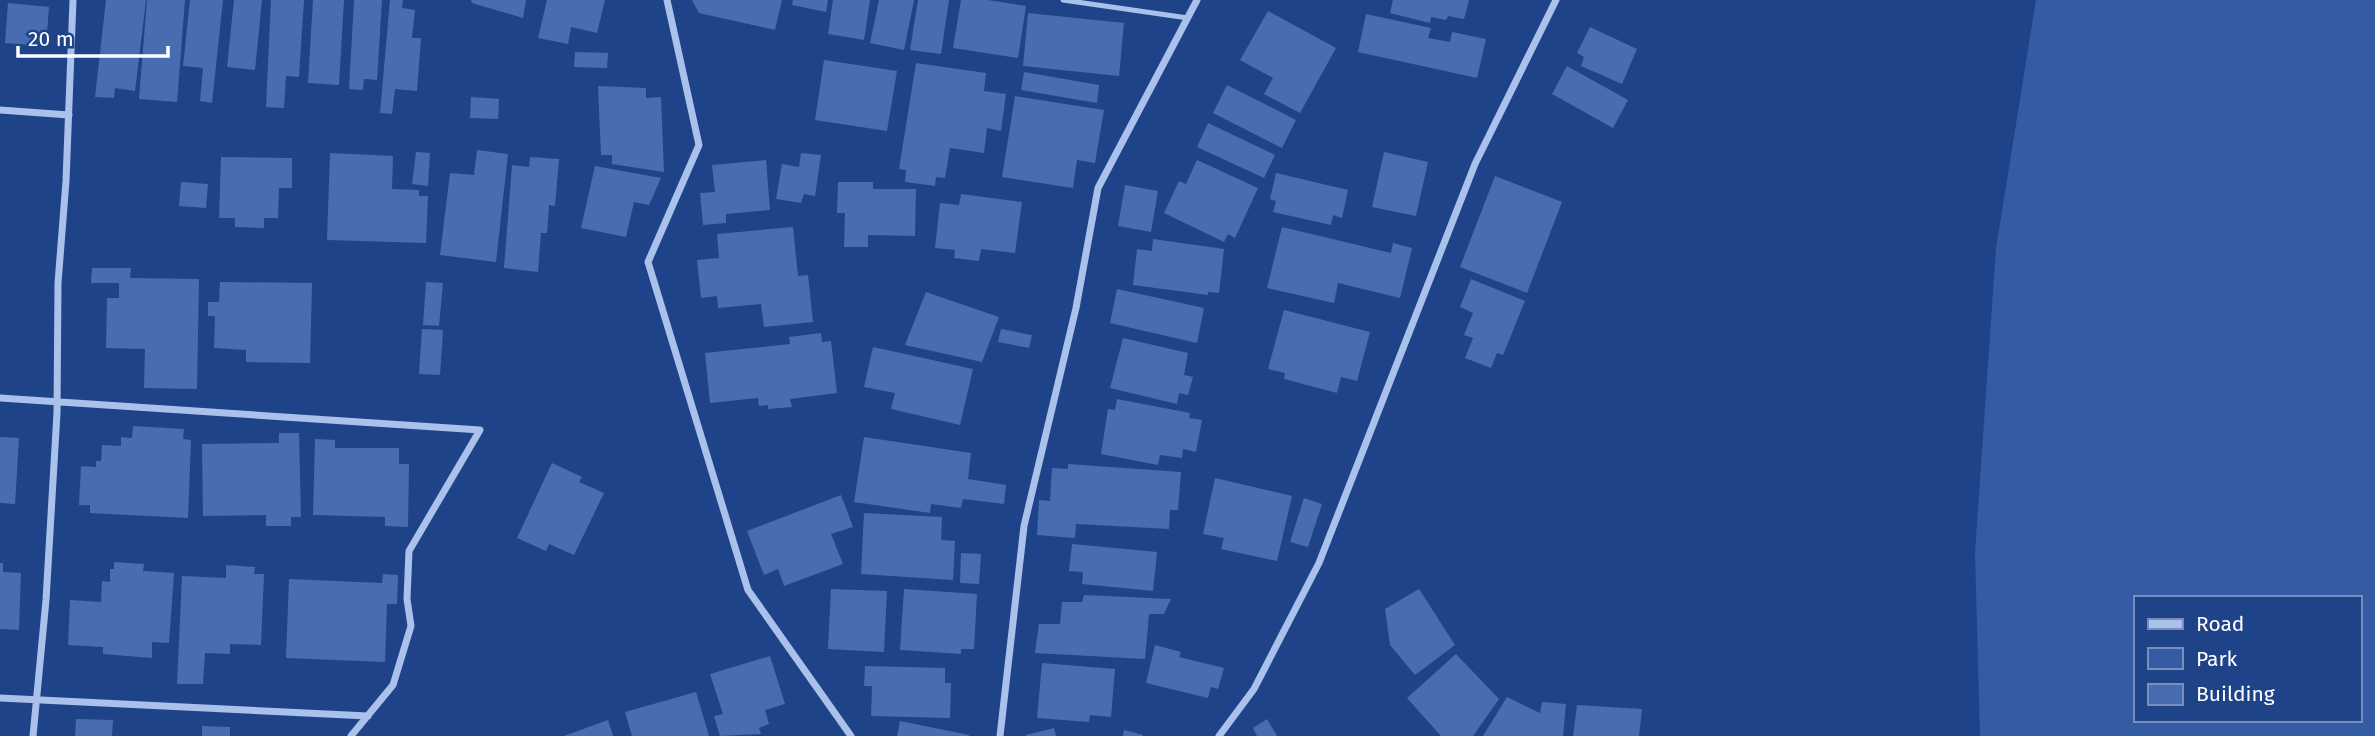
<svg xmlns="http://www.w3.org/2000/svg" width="2375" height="736" font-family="'Fira Sans',sans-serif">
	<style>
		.green { fill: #335ca5; fill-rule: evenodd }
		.building { fill: #476db0 }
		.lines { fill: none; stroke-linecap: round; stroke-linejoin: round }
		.lane { stroke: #a9c1eb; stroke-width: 5 }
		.street { stroke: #a9c1eb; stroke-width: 7 }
	</style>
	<rect width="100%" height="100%" fill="#1f4388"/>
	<path class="green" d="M2036,0H2375V736H1980L1975,553L1996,248ZM2135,598H2359V720H2135Z"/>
	<path class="building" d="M106,0H146L135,91L115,88L114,98L95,97Z
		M147,0H185L177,102L139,99Z
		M190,0H223L212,103L200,101L203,68L183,66Z
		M234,0H262L255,70L227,67Z
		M271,0H304L299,77L286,76L284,108L266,107Z
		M313,0H344L339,85L308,83Z
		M354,0H382L377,80L364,79L363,90L349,89Z
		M390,0H403L402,8L415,10L412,38H421L417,91L395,89L392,114L380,113Z
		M471,0H526L523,18L472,3Z
		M547,0H605L597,33L571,27L568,44L538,38Z
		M692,0H782L775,30L699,13Z
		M793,0H828L826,12L792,5Z
		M833,0H870L864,40L828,34Z
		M879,0H914L904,50L870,43Z
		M918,0H949L941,54L910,50Z
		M961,0H988L1026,6L1018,58L953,48Z
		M1393,0H1469L1464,19L1448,16L1446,20L1431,17L1430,23L1390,13Z
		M8,3L49,7L46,46L5,43Z
		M1268,11L1336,48L1300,113L1264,94L1273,78L1240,60Z
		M1028,13L1124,23L1119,76L1023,66Z
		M1366,14L1431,28L1428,38L1450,42L1452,32L1486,39L1477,78L1358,52Z
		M1590,27L1637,49L1622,84L1581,66L1584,57L1577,53Z
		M575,52L608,53L607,68L574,67Z
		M824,60L897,71L887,131L815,120Z
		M916,63L986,73L984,91L1006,94L1001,131L987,128L984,153L950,148L945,178L936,177L935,186L905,182L906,170L899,169Z
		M1567,66L1628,100L1613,128L1552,94Z
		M1024,72L1099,85L1097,103L1021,90Z
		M1227,85L1296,120L1282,148L1213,113Z
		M598,86L646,88V98L661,97L664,172L612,164V155H601Z
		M1015,96L1104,110L1095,163L1077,160L1073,188L1002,177Z
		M471,97L499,99L498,119L470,118Z
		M1208,123L1275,155L1264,178L1197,147Z
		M477,150L508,154L496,262L440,255L450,173L474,175Z
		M416,152L430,153L428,186L412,184Z
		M1384,152L1428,162L1416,216L1372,207Z
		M330,153L393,156L392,189L419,190V196H428L426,243L327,240Z
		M801,153L821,155L815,196L804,194L801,203L776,199L782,164L799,167Z
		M221,157L292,158V188H279L278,218H264V228L235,227V218H219Z
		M530,157L559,159L555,206L549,205L547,233H541L538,272L504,268L512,165L529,167Z
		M766,160L770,210L726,214V223L703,225L700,193L715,192L712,165Z
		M1197,160L1258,188L1235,238L1228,234L1224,242L1164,213L1179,181L1186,184Z
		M595,166L661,178L649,205L634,202L626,237L581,228Z
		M1276,173L1348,190L1342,218L1333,215L1331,225L1273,212L1276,201L1270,199Z
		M1495,176L1562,202L1527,293L1460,267Z
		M181,182L208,184L206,208L179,206Z
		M838,182H873V189H916L915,236L868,235V247H844L845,213H837Z
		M1125,185L1158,191L1151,232L1118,226Z
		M961,194L1022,202L1015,253L981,249L979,261L954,258L955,250L935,248L940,203L959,205Z
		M793,227L798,276L808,275L813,322L764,327L761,304L718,308L717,296L701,298L697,260L719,258L717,234Z
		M1282,227L1391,253L1393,243L1412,248L1400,298L1338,283L1334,303L1267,288Z
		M1153,239L1224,249L1219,293L1208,292V295L1133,285L1137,249L1152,251Z
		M92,268H131L130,278L199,279L197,389L144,388L145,349L106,348L107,298H119V283H91Z
		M1471,279L1525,301L1503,355L1497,353L1491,368L1465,358L1473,338L1464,335L1473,313L1460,307Z
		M220,282L312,283L310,363L246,362V350L214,348L215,316H208V302H219Z
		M426,282L443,283L439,326L423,325Z
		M1117,289L1204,308L1197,343L1110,323Z
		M926,292L999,317L982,362L905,345Z
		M1284,310L1370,332L1357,381L1341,377L1337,393L1284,379L1285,373L1268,369Z
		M422,329L443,330L440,375L419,374Z
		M1001,329L1032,335L1029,348L998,342Z
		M821,333L822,342L831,341L837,393L790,399L792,407L768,409V405L759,406L758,398L710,403L705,353L790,344L789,337Z
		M1123,338L1188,353L1184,375L1193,377L1188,395L1179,393L1177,404L1110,388Z
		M873,347L973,369L960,425L891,409L895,393L864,387Z
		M1117,399L1190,413L1189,418L1202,420L1196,452L1183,449L1182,458L1160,455L1158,465L1101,454L1108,409L1115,410Z
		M133,426L184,429L183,439L191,440L188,518L90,513V505H79L81,466L96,467V461H101L102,445L121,446V437L132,438Z
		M279,433H299L301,517H291V526H266V515L203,516L202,444L279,443Z
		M0,437L19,438L15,504L0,503Z
		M864,437L971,453L968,479L1006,485L1004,504L963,499L961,508L931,504L930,513L854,502Z
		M315,439L335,440V448H399V464H409L408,527L385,526V517L313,515Z
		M552,463L582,477L579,482L604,493L574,555L549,544L546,551L517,538Z
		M1068,464L1181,472L1178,510H1170L1169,529L1076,524L1075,538L1037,535L1039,500L1050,501L1052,468L1068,469Z
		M1215,478L1292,496L1277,561L1221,549L1224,538L1203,534Z
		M841,495L853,527L831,534L843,564L784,586L778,569L764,575L747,531Z
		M1304,498L1322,504L1308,547L1290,542Z
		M864,513L942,517L941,540L955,541L953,580L861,574Z
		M1072,544L1157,552L1153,591L1082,584L1083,572L1069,571Z
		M961,553L981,554L979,584L960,583Z
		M114,562L144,564L143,571L174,573L169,643L152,642V658L103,654V647L68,645L70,600L101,602L102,581L110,582V569H114Z
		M0,563H3V572L21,573L19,630L0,629Z
		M226,565L255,567L254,574H264L261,645L230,644V654L205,653L203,684H177L182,576L226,578Z
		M383,574L398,575L397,604H387L385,662L286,658L289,579L382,583Z
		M831,589L887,591L884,652L828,649Z
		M904,589L977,594L974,649H961V654L900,650Z
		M1419,589L1455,645L1415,675L1390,645L1385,609Z
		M1084,595L1171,599L1164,614H1149L1145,659L1035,653L1039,624H1060L1062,602H1082Z
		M1155,645L1181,652L1179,657L1224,668L1218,689L1211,687L1208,698L1146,683Z
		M1456,654L1499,699L1473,736H1441L1407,698Z
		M770,656L785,704L765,710L769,724L759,728L761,734L720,736L714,716L723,714L710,674Z
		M1042,663L1115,669L1111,717L1090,715L1089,722L1037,718Z
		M865,666L945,668V683H951L950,718L871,716L872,686H864Z
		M696,692L709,736H632L625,712Z
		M1507,697L1540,713L1542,702L1566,704L1563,736H1483Z
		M1577,705L1642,709L1639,736H1573Z
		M76,719L113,720L112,736H75Z
		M1267,719L1277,736H1257L1253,728Z
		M608,720L613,736H564Z
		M900,721L969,735V736H897Z
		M202,726L230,727V736H202Z
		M1054,728L1056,736H1026V735Z
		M1124,730L1143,735V736H1123Z"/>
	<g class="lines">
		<path class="lane" d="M1063,0L1188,18"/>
		<path class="street" d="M667,0L699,145L648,262L748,590L851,736
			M0,110L69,115
			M0,398L480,430L409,551L407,599L411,626L393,685L351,736
			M0,698L368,716
			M33,736L46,600L57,413L58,283L66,181L73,0
			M1000,736L1024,526L1076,308L1098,188L1197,0
			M1219,736L1254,689L1319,563L1475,164L1556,0"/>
	</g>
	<rect x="2134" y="596" width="228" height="126" fill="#1f4388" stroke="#798eb8" stroke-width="2"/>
	<rect x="2148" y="619" width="35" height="10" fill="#a9c1eb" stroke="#798eb8" stroke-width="2"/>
	<text x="2196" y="631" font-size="21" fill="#ffffff">Road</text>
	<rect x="2148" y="648" width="35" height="21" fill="#335ca5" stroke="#798eb8" stroke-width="2"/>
	<text x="2196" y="666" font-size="21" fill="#ffffff">Park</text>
	<rect x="2148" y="684" width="35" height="21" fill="#476db0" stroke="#798eb8" stroke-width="2"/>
	<text x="2196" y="701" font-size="21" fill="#ffffff">Building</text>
	<path d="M18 46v10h150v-10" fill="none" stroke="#ffffff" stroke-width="3.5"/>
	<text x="28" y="46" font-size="21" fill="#ffffff" stroke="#1f4388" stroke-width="5" paint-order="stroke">20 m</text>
</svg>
